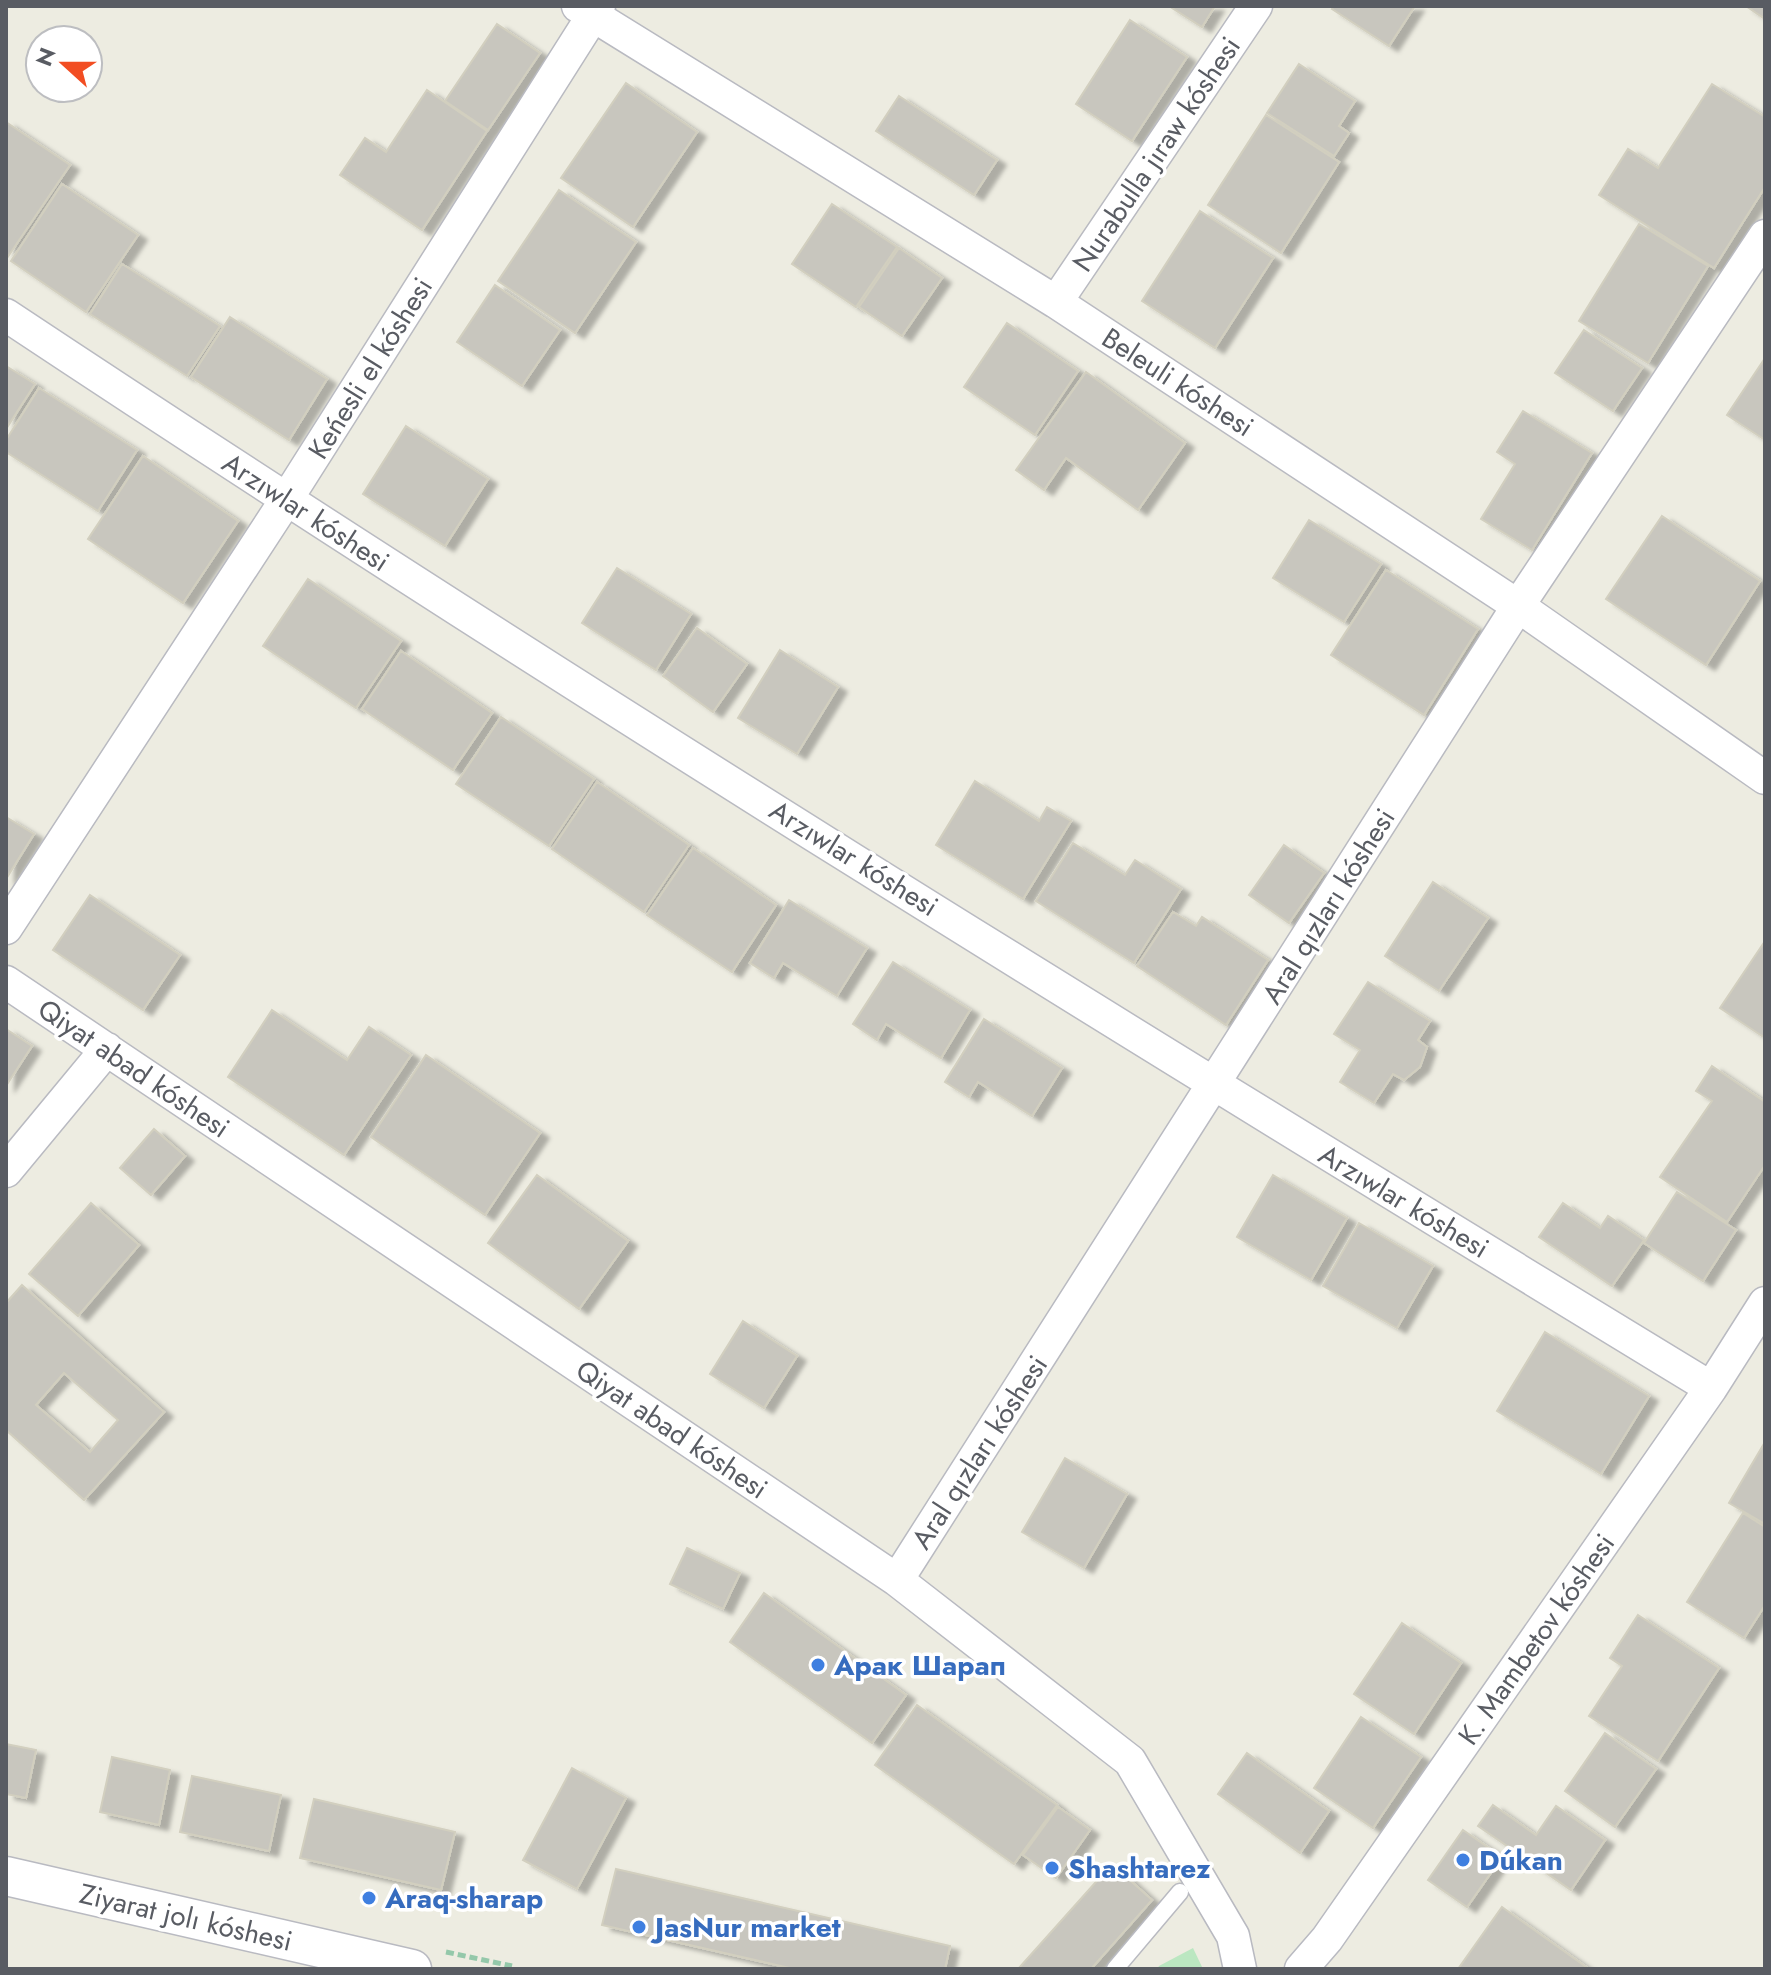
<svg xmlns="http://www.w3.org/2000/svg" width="1771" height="1975" font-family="Jost,sans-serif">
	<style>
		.green { fill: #bbe7c1 }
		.building { fill: #c8c6be; stroke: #d2cfbf; stroke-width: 2; fill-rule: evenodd; filter: url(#shadow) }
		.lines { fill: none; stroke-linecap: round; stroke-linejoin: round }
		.service-casing { stroke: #b9bac1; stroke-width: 19 }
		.minor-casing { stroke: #b9bac1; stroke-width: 35 }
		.tertiary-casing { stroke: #b9bac1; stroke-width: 41 }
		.path { stroke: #94c8aa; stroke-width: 5; stroke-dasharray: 8 4; stroke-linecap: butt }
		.service { stroke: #fff; stroke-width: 16 }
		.minor { stroke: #fff; stroke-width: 32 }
		.tertiary { stroke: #fff; stroke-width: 38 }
		.shop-dot { fill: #3f7fe0; stroke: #fff; stroke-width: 3 }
		.labels { text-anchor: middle; stroke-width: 7; stroke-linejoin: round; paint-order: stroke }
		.street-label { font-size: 28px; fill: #595c63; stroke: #fff }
		.shop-label { font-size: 28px; font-weight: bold; fill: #366cbe; stroke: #fff; text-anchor: start }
	</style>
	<defs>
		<filter id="shadow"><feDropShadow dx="9" dy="5" stdDeviation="2" flood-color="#0004"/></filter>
	</defs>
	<rect width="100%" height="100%" fill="#edece1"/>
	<path class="green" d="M1193,1948L1203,1969H1157L1159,1966Z"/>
	<path class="building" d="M1169,6H1215L1202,27Z
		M1334,6H1415L1389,46L1332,9Z
		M1746,6H1765V19Z
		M1130,20L1187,57L1132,141L1076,104Z
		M497,24L540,53L488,130L445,101Z
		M1299,64L1355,101L1339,126L1349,133L1334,156L1267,113Z
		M626,83L697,132L633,227L561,178Z
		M1712,84L1765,117V187L1714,268L1599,195L1628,149L1658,168Z
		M427,90L487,131L422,230L340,175L365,138L386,152Z
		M899,96L997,160L974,195L876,131Z
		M1266,115L1339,162L1281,253L1208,205Z
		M6,122L70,165L7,258H6Z
		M62,184L138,235L86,312L11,261Z
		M559,190L636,242L575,333L498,281Z
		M832,204L897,247L856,307L792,264Z
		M1200,211L1273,258L1215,348L1142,301Z
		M1639,224L1708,266L1648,363L1579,321Z
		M899,248L942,278L902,336L859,307Z
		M122,264L220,326L187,376L90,314Z
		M495,285L560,330L522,386L457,342Z
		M230,317L327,379L289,440L191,377Z
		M1007,323L1078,371L1035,435L964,387Z
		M1584,330L1642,368L1613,411L1555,373Z
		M1765,358V440L1727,415Z
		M6,366L35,384L6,429Z
		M1086,372L1185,443L1138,510L1066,458L1044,490L1016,470Z
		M39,388L137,450L98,511L6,452V440Z
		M1523,411L1592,453L1532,550L1481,519L1515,464L1497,452Z
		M406,426L488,479L445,546L363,494Z
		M143,456L238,521L183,603L88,539Z
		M1662,516L1760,581L1706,665L1606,599Z
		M1309,520L1381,564L1344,622L1273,578Z
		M617,568L691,614L656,670L582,623Z
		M1386,570L1478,629L1424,715L1331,655Z
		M308,579L401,641L356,708L263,646Z
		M697,628L747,664L713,712L663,676Z
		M780,650L838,687L797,754L738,718Z
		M401,651L492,713L453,770L362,709Z
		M501,717L594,779L549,846L456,784Z
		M975,781L1039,821L1047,807L1071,821L1023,899L936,845Z
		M597,782L689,845L644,912L552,849Z
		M6,817L34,834L6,879Z
		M1073,843L1125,875L1135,860L1181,889L1134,963L1036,901Z
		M1284,845L1324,873L1289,923L1249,895Z
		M693,848L776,905L732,972L647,915Z
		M1433,882L1488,918L1439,991L1385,956Z
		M90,895L180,955L143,1010L53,950Z
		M789,900L867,948L837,996L783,963L774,978L750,963Z
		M1173,912L1196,926L1202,917L1268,960L1226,1025L1137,966Z
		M1765,941V1038L1720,1008Z
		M893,962L970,1010L941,1058L886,1024L877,1040L853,1024Z
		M1368,982L1430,1021L1418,1040L1427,1047L1420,1067L1404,1080L1393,1074L1374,1103L1340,1082L1360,1050L1334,1034Z
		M272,1010L347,1060L369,1027L411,1055L344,1155L228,1077Z
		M984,1019L1062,1068L1032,1116L978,1082L969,1097L945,1082Z
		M6,1029L32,1046L6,1086Z
		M426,1055L540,1133L485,1215L371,1137Z
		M1712,1066L1765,1102V1165L1727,1222L1660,1177L1712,1101L1696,1091Z
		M154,1129L185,1156L151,1195L120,1168Z
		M537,1175L628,1241L579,1309L488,1243Z
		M1273,1175L1347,1218L1311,1280L1237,1237Z
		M1677,1192L1736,1230L1703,1281L1644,1243Z
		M91,1203L139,1245L78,1316L29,1274Z
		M1563,1203L1600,1228L1608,1216L1644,1240L1612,1286L1539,1237Z
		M1359,1223L1433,1266L1397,1328L1323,1286Z
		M22,1285L164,1412L84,1500L6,1430V1303ZM64,1373L118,1420L90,1452L36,1405Z
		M743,1321L797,1356L764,1408L710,1374Z
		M1545,1332L1649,1396L1601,1474L1497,1411Z
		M1765,1442V1524L1729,1503Z
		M1065,1458L1127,1494L1084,1568L1022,1532Z
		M1743,1513L1765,1527V1605L1744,1638L1687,1602Z
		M687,1548L740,1573L723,1609L670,1584Z
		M764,1593L906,1695L872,1743L730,1642Z
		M1638,1615L1719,1668L1658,1761L1589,1716L1622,1666L1610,1658Z
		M1402,1623L1461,1663L1414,1734L1354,1694Z
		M917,1705L1057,1805L1014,1864L875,1765Z
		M1361,1717L1421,1757L1373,1828L1314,1788Z
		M1605,1733L1656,1769L1615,1827L1565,1791Z
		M6,1744L36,1750L26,1798L6,1794Z
		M1247,1753L1329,1811L1300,1853L1218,1794Z
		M112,1757L170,1770L159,1825L100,1812Z
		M572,1768L626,1798L577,1889L523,1860Z
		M192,1776L281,1795L269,1851L180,1832Z
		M314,1799L455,1832L441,1890L300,1858Z
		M1493,1805L1536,1835L1556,1806L1605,1840L1571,1890L1478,1826Z
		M1058,1807L1090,1830L1056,1878L1023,1855Z
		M1463,1830L1502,1857L1467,1907L1428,1880Z
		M1112,1864L1152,1900L1091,1969H1018Z
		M616,1869L950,1946L945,1969H794L602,1925Z
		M1502,1907L1589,1969H1458Z"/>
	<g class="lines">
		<defs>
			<path id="service" d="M1115,1969L1180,1892"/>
			<path id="minor" d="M578,6L1056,302L1518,606L1765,778
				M1056,302L1256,6
				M6,315C565,686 1138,1039 1711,1388
				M6,928L286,500L599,6
				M6,982L897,1580L1130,1761L1233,1936L1240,1969
				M6,1171L107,1049
				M897,1580L1518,606L1765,236
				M1301,1969L1327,1939L1711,1388L1765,1303"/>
			<path id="tertiary" d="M6,1876L412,1969"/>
		</defs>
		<use href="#service" class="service-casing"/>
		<use href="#minor" class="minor-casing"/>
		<use href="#tertiary" class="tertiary-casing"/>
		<path class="path" d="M446,1952L512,1966"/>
		<use href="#service" class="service"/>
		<use href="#minor" class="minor"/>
		<use href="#tertiary" class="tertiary"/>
	</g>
	<g class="shop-dot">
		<circle cx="818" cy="1665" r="8"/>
		<circle cx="1463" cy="1860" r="8"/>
		<circle cx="1052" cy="1868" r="8"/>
		<circle cx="369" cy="1898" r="8"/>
		<circle cx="639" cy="1927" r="8"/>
	</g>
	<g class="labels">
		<g class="street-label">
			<text transform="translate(1156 154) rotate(-56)" y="10">Nurabulla jıraw kóshesi</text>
			<text transform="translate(370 368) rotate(-58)" y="10">Keńesli el kóshesi</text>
			<text transform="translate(1178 382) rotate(33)" y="10">Beleuli kóshesi</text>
			<text transform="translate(306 512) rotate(33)" y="10">Arzıwlar kóshesi</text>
			<text transform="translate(854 858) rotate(32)" y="10">Arzıwlar kóshesi</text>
			<text transform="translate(1328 906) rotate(-58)" y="10">Aral qızları kóshesi</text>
			<text transform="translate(134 1068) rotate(34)" y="10">Qiyat abad kóshesi</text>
			<text transform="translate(1404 1201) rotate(31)" y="10">Arzıwlar kóshesi</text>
			<text transform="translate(672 1429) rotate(34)" y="10">Qiyat abad kóshesi</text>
			<text transform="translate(979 1452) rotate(-57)" y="10">Aral qızları kóshesi</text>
			<text transform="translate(1536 1639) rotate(-55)" y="10">K. Mambetov kóshesi</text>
			<text transform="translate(186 1917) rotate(13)" y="10">Ziyarat jolı kóshesi</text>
		</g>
		<g class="shop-label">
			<text x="834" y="1675">Арак Шарап</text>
			<text x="1479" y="1870">Dúkan</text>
			<text x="1068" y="1878">Shashtarez</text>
			<text x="385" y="1908">Araq-sharap</text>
			<text x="655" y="1937">JasNur market</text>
		</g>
	</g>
	<rect width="1771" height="1975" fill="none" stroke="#595c63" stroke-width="16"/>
	<g transform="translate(64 64) rotate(291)"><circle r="38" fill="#ffffff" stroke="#bdbec1" stroke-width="2"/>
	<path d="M0-6L14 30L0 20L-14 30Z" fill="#f24d22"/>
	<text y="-12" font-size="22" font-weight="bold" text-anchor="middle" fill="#595c63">N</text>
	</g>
</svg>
